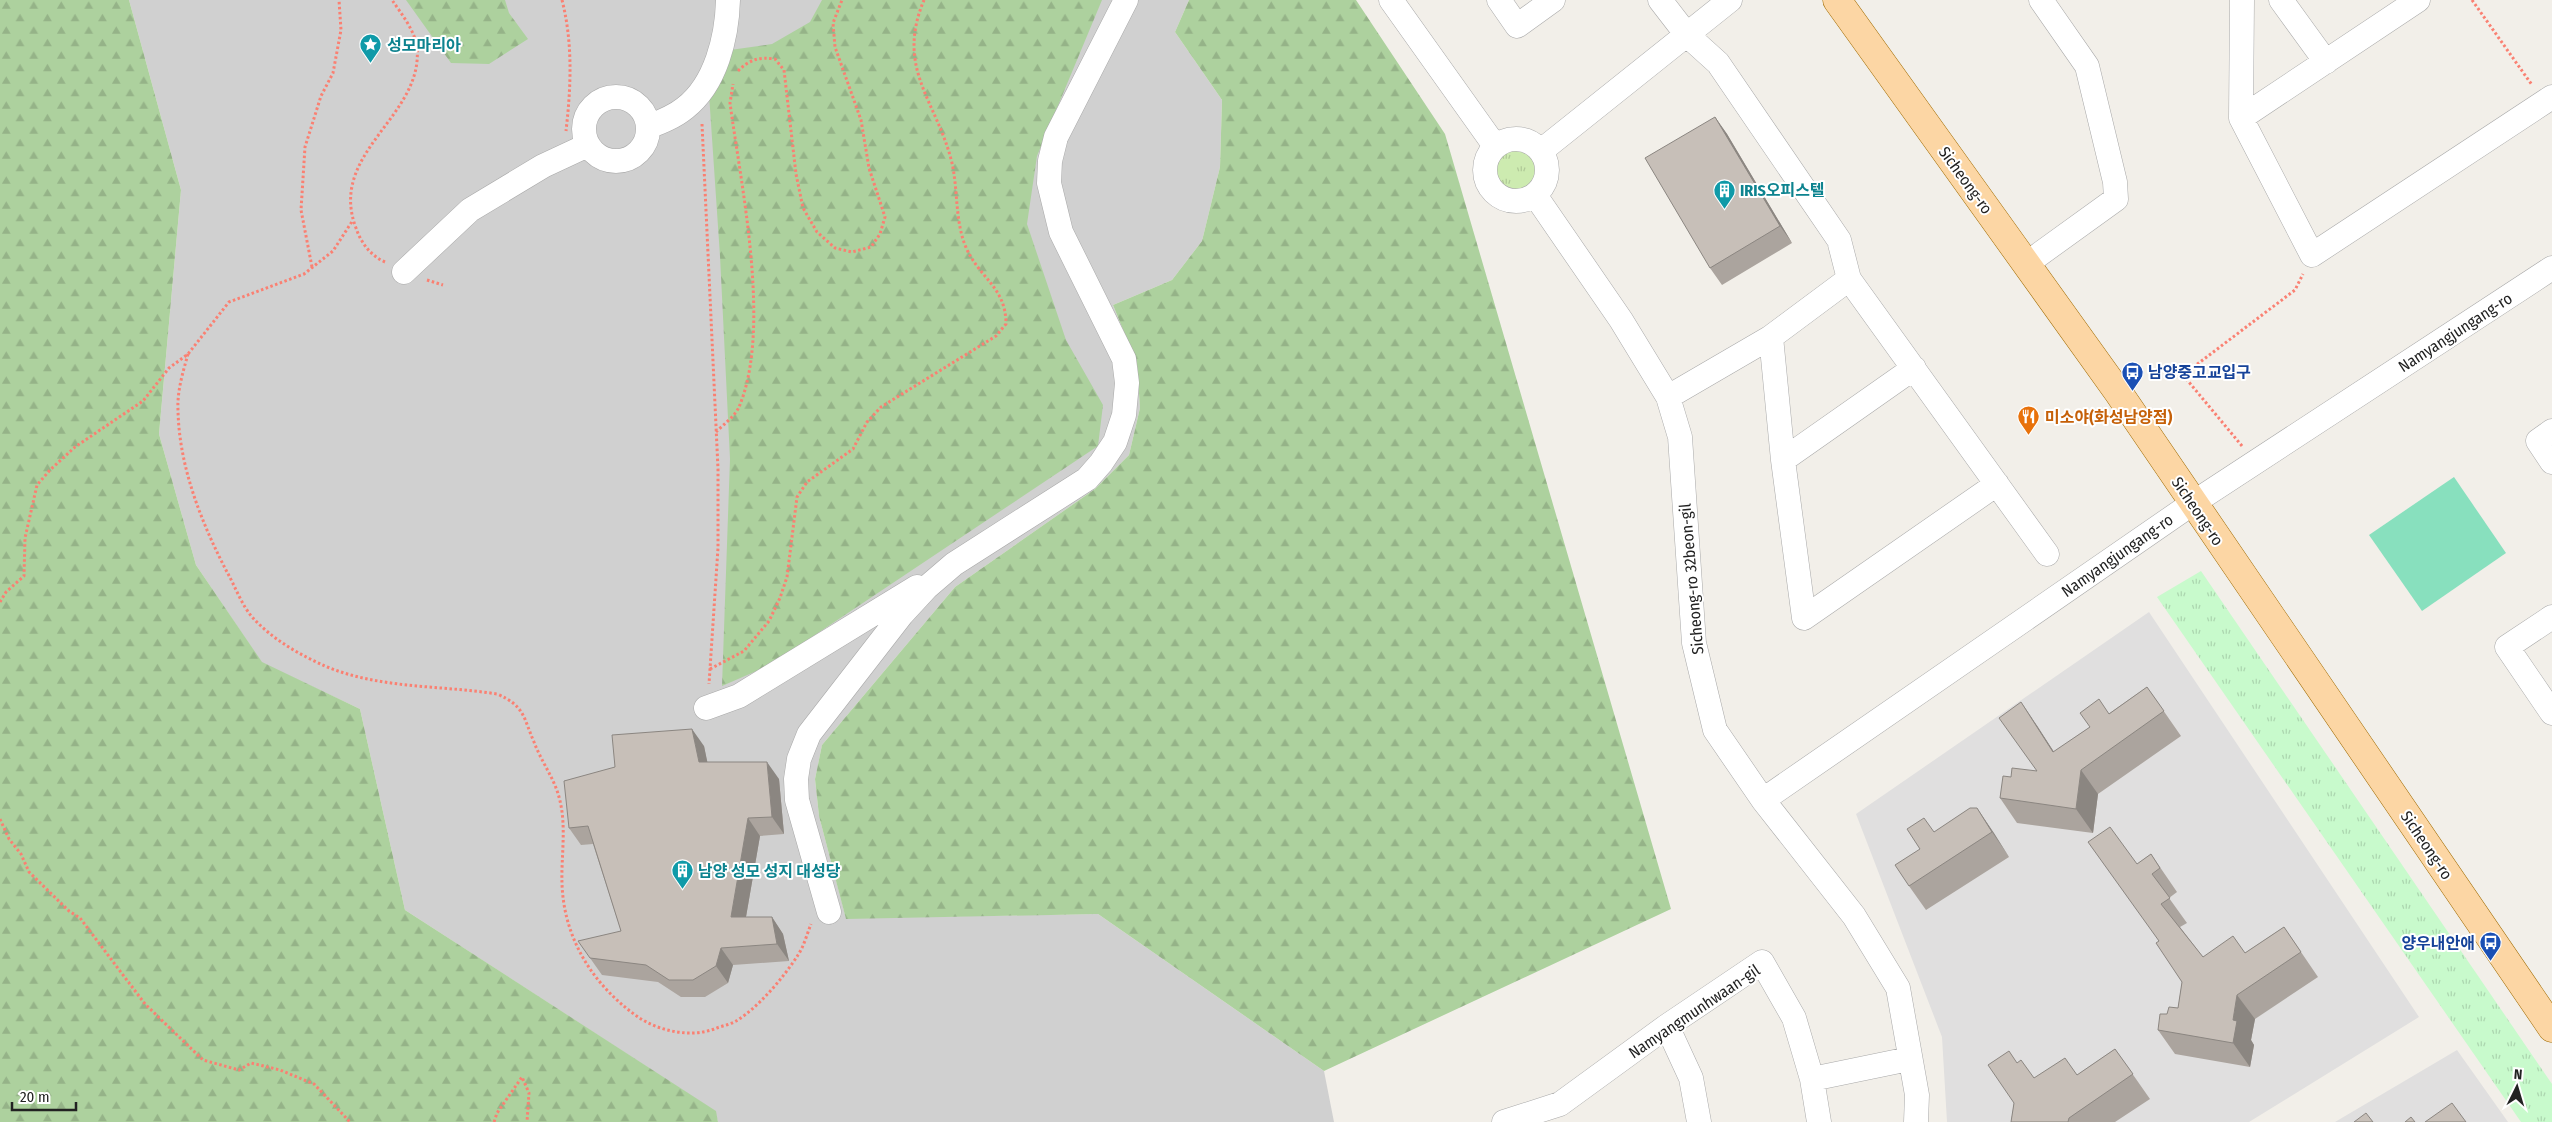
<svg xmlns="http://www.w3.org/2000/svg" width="2552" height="1122" font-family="'Fira Sans Condensed','Noto Sans KR',sans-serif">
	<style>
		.residential { fill: #e0dfdf }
		.religious { fill: #d0d0d0 }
		.grass { fill: url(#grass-tufts) }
		.forest { fill: url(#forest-firs) }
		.park { fill: url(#park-tufts) }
		.pitch { fill: #88e0be }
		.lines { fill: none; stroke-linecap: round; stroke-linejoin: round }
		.minor-casing { stroke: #a9a9a9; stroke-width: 25 }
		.major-casing { stroke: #a06b00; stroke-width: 29 }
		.path { stroke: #fa8072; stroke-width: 3; stroke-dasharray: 2.5 2.5; stroke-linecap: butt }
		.minor { stroke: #fff; stroke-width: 24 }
		.major { stroke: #fcd6a4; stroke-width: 28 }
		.wall { fill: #aba49e }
		.shaded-wall { fill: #8b8681 }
		.building { fill: #c7bfb8; stroke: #8b8681 }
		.labels { text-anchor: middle; stroke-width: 4; stroke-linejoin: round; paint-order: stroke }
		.culture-label { font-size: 16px; font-weight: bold; fill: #0d838f; stroke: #fff; text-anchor: start }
		.street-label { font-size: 16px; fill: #222; stroke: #fff }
		.transit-label { font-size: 16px; font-weight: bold; fill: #164399; stroke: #fff; text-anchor: start }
		.food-label { font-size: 16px; font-weight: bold; fill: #c56008; stroke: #fff; text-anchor: start }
	</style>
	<defs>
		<pattern id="grass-tufts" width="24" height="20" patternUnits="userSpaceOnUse" patternTransform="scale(1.25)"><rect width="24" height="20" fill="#cdebb0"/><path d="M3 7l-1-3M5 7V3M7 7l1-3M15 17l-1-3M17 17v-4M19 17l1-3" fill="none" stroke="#b0c997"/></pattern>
		<pattern id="forest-firs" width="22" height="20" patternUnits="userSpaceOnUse" patternTransform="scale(1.25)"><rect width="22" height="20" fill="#add19e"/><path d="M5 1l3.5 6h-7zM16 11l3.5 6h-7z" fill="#95b388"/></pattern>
		<pattern id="park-tufts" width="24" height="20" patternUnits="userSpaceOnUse" patternTransform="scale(1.25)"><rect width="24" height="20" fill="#c8facc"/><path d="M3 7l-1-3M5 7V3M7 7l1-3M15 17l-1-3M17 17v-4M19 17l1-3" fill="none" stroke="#acd6af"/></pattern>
	</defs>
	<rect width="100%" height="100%" fill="#f2efe9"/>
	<path class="residential" d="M2149,612L2419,1017L2249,1122H1947L1942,1037L1856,814Z
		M2457,1050L2508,1122H2335Z"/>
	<path class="religious" d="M129,0H1189L1175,32L1222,100L1220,167L1202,241L1172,280L1113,305L1137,364L1140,408L1129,455L1095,489L955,587L822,745L815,779L819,816L846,918L1098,914L1324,1071L1334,1122H718L715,1111L405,910L360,709L262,663L196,565L159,434L181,190Z"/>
	<path class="grass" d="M1496 170a20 20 0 1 1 40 0a20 20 0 1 1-40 0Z"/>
	<path class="forest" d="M0,0H129L181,190L159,434L196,565L262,662L360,709L405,910L716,1111L718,1122H0Z
		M406,0H505L509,13L528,39L489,64L451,63Z
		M822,0H1102L1037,156L1027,224L1066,340L1103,405L1098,446L770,665L722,686L730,459L720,256L709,94L730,50L772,44L810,22Z
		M1189,0H1356L1445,134L1671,909L1324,1071L1098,914L846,919L819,816L815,779L822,745L955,587L1095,489L1129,455L1140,408L1137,364L1113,305L1172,280L1202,241L1220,167L1222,100L1175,32Z"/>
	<path class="park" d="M2201,571L2552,1084V1122H2521L2157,597Z"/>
	<path class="pitch" d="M2454,477L2506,553L2422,611L2369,535Z"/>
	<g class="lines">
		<defs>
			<path id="minor" d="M1391,0L1495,146
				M1499,0L1517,26L1553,0
				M1660,0L1687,35L1718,63L1839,240L1849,279L2047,554
				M2242,0L2241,118L2312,255L2552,97
				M2281,0L2326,62
				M584 129a32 32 0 1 1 64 0a32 32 0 1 1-64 0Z
				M2241,118L2418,0
				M648,127C661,122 674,117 685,108C716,84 727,37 728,0
				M1485 170a31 31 0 1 1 62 0a31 31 0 1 1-62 0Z
				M1541,151L1730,0
				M1535,195L1621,320L1668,397L1680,437L1694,643L1715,730L1763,800L1854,916L1898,988L1917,1095L1916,1122
				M2026,264L2116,199L2115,182L2087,66L2041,0
				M404,272L470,210L543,166L588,145
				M1771,337L1783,460L1804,618L1997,484
				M1668,397L1771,337L1849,279
				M2552,431L2538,441L2552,462
				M1783,460L1914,368
				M2552,617L2507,647L2552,713
				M706,708L739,696L917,587
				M1763,800L2193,503L2552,268
				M829,912L797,800L796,779L799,759L809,734L902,614L926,588L954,564L1087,479L1101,463L1115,442L1124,415L1127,383L1124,359L1061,232L1049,183L1050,161L1056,137L1126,0
				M1667,1026L1691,1078L1699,1122
				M1812,1079L1909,1059
				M1504,1122L1560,1104L1667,1026L1762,962L1794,1018L1812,1079L1819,1122"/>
			<path id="major" d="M1837,0L2118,392L2552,1028"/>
		</defs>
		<use href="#minor" class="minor-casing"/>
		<use href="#major" class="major-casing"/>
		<path class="path" d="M562,0C573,43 571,87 566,131
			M2472,0L2532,85
			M738,71C750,59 759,57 775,59L784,70L796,174L803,208L817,232L835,248L852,252L871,247L880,234L885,217L869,168L861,120L835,47L833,23L842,0
			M702,124L718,469V548L709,684
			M385,262C371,256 361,243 356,228C327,152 424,117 417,47C415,31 401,13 392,0
			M312,267L301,210L305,147L321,96L333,73L341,30L339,0
			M427,280L443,285
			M188,354C183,372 177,391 178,410C179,466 201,522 227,572C235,586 242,606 253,618C272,639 300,655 325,666C379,689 440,685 497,694C525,706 523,717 534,742C541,761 554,778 559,797C567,825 561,856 562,884C564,940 594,986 638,1017C659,1031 690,1038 714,1029C721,1026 729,1025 736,1021C758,1008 784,977 798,955C804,946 807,934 811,924
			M716,432C723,425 735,416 739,407C772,329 741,186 730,103L733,84
			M2242,446L2183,375L2295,290L2303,274
			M0,602L6,592L24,576L25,538L37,485L50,470L75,447L143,401L169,368L188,354L229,302L304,274L333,251L353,220
			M710,669L744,651L769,621L780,598L787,577L797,497L807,482L853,449L867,422L881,407L996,336L1006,324C1006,286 978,278 965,245C955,219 958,190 952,163C937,101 895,69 924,0
			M0,819L9,839L21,854L29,872L69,911L80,918L145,1004L203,1060L239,1070L251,1063L280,1070L314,1084L350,1122
			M494,1122L497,1113L522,1077L529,1093L527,1122"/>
		<use href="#minor" class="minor"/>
		<use href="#major" class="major"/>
	</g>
	<path class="wall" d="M1715,117L1727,134L1792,243L1722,285L1710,268Z
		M2147,687L2181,736L2098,794L2093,833L2017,823L2000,798L2011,777L2037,771L2021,702L2054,752Z
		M704,746L707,762L779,779L784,834L760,836L746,917H772L783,934L789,961L733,965L728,983L705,997H681L658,982L602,975L590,958L621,931L593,844L581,845L569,828L615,767Z
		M1977,808L2009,857L1926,910L1909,886L1920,849L1934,832Z
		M2151,854L2177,892L2169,898L2187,923L2180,927L2203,957L2245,953L2284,927L2318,977L2255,1019L2251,1040L2254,1045L2250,1067L2175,1054L2158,1030L2167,1014L2178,1008L2182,982L2159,942L2137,864Z
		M2115,1049L2150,1099L2115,1122H2011L2014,1103L2017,1063L2034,1078L2077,1075Z"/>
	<path class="shaded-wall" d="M1715,117L1727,134L1792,243L1780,226Z
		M2021,702L2038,727L2070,777L2053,752Z
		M692,729L704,746L711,779L699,762Z
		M767,762L779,779L784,834L772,817Z
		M2081,770L2098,794L2093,833L2076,809Z
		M1977,808L1994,833L2009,857L1992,832Z
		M748,818L760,836L743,934L731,917Z
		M772,917L783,934L789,961L777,944Z
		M721,948L733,965L728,983L716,966Z
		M2237,995L2255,1019L2251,1040L2254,1045L2250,1067L2233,1043V1020Z"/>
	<path class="building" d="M1715,117L1780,226L1710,268L1645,158Z
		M2147,687L2164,711L2081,770L2076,809L2000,798L2003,776L2011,777L2012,768L2037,771L1999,718L2021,702L2053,752L2090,727L2080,713L2099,699L2109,714Z
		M692,729L699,762H767L772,817L748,818L731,917H772L777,944L721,948L716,966L693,980H669L646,965L590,958L578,941L621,931L588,826L569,828L564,781L615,767L612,735Z
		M1970,808H1977L1992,832L1909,886L1895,865L1920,849L1907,829L1924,818L1934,832Z
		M2110,827L2137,864L2151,854L2160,868L2152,874L2170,898L2161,904L2203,957L2233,936L2245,953L2284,927L2301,952L2237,995L2233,1020L2237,1021L2233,1043L2158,1030L2160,1014H2167L2169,1007L2178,1008L2182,982L2156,943L2159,941L2088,842Z
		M2115,1049L2133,1074L2069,1118L2068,1122H2011L2014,1103L1988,1065L2009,1051L2017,1063L2021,1060L2034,1078L2065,1058L2077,1075Z
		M2452,1103L2466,1122H2425Z
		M2366,1113L2373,1122H2354Z
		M2411,1117L2415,1122H2405Z"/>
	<defs>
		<symbol id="sight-pin" viewBox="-11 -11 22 30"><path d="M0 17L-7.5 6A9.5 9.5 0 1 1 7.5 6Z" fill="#0f9aa8" stroke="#fff"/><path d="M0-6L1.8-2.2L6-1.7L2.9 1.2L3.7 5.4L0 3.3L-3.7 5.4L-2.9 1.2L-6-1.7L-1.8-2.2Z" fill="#fff"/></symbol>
		<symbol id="building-pin" viewBox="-11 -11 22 30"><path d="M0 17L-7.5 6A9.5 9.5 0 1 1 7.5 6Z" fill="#0f9aa8" stroke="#fff"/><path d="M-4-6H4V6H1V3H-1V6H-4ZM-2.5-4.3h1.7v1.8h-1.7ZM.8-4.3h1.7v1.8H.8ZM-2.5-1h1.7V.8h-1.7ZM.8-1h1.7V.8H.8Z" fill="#fff"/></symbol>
		<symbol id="bus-pin" viewBox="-11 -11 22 30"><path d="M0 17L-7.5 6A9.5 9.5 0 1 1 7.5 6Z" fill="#1a4fb4" stroke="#fff"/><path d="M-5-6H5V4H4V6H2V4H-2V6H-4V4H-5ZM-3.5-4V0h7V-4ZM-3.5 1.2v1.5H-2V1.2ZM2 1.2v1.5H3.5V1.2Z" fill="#fff"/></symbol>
		<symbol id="restaurant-pin" viewBox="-11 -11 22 30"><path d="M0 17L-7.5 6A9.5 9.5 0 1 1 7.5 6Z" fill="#e8710a" stroke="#fff"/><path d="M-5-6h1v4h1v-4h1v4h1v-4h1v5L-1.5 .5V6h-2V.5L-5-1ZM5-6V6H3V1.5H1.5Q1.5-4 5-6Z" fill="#fff"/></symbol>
	</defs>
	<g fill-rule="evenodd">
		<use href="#sight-pin" x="358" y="32" width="25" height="34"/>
		<use href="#building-pin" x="1712" y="178" width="25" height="34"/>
		<use href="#bus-pin" x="2120" y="360" width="25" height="34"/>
		<use href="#restaurant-pin" x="2016" y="404" width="25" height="34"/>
		<use href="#building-pin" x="670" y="858" width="25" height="34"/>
		<use href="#bus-pin" x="2478" y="930" width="25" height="34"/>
	</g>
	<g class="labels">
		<g class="culture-label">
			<text x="387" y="51">성모마리아</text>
			<text x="1740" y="196">IRIS오피스텔</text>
			<text x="698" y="877">남양 성모 성지 대성당</text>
		</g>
		<g class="street-label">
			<text transform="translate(1966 180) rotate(54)" y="6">Sicheong-ro</text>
			<text transform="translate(2455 332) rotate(-33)" y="6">Namyangjungang-ro</text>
			<text transform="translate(2198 511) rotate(56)" y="6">Sicheong-ro</text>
			<text transform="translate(2117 555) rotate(-35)" y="6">Namyangjungang-ro</text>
			<text transform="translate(1691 579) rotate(-95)" y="6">Sicheong-ro 32beon-gil</text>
			<text transform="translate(2427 845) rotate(56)" y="6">Sicheong-ro</text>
			<text transform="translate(1694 1011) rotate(-34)" y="6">Namyangmunhwaan-gil</text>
		</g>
		<g class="transit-label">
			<text x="2148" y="378">남양중고교입구</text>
			<text x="2475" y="949" text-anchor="end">양우내안애</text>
		</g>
		<g class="food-label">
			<text x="2045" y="423">미소야(화성남양점)</text>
		</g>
	</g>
	<g transform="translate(2517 1087) rotate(5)" stroke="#ffffff" stroke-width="4" paint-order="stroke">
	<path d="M0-4L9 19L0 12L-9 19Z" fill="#222222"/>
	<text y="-8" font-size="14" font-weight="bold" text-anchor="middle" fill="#222222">N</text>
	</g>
	<path d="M12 1102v8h64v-8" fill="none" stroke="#222222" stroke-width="2.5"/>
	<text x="20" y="1102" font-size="15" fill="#222222" stroke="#ffffff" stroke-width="4" paint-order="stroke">20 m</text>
</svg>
